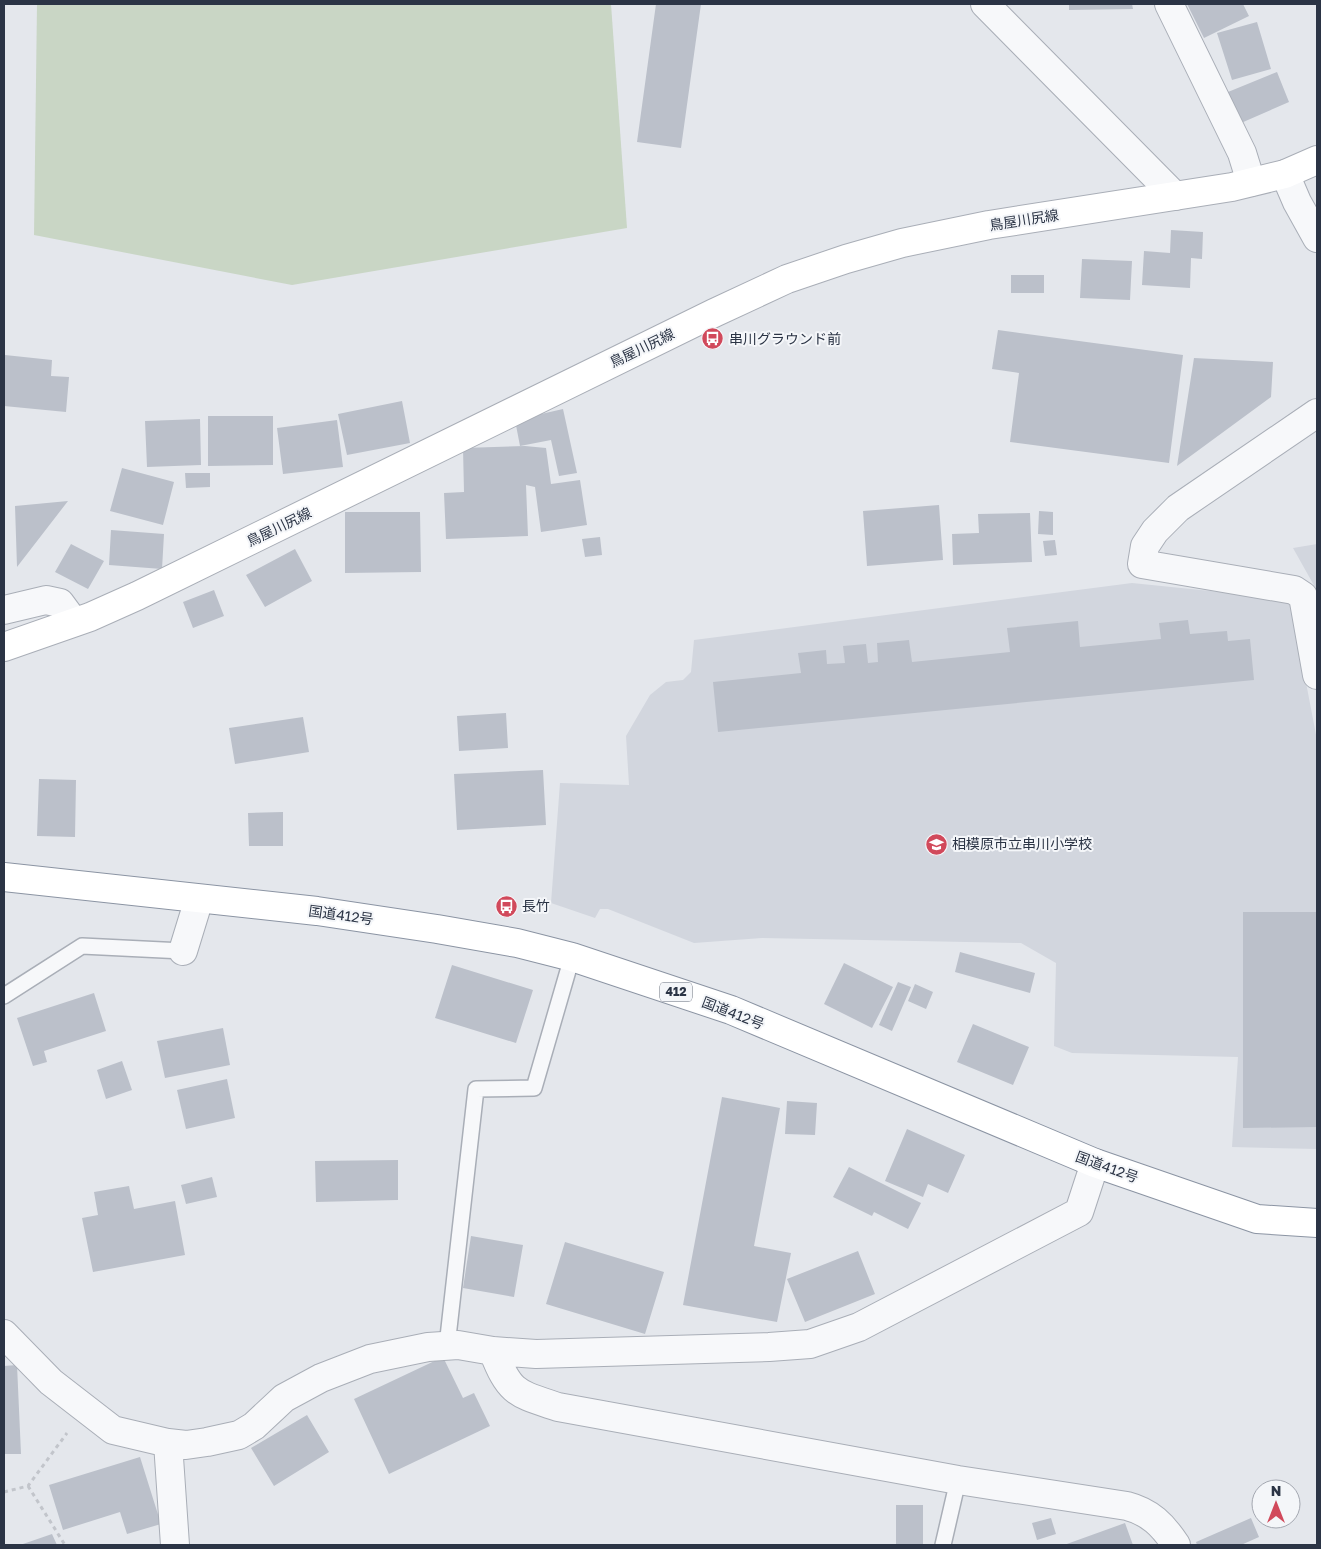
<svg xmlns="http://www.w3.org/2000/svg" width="1321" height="1549" font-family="'Golos Text','Noto Sans JP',sans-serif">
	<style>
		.built { fill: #d2d6de }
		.green { fill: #c9d6c5 }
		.building { fill: #bbc0ca }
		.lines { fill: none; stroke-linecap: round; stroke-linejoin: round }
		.service-casing { stroke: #a9aeb7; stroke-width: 18 }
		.minor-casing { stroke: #a9aeb7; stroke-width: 30 }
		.secondary-casing { stroke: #a9aeb7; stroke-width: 30 }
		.trunk-casing { stroke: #8b94a3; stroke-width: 30 }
		.path { stroke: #c2c5cb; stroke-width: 3; stroke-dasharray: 4 4; stroke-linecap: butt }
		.service { stroke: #f7f8fa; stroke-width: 15 }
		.minor { stroke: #f7f8fa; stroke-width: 28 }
		.secondary { stroke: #fff; stroke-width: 28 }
		.trunk { stroke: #fff; stroke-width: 28 }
		.labels { text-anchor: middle; stroke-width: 4; stroke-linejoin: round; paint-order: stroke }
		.shield { fill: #f4f6f9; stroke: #676e7b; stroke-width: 1 }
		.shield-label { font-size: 12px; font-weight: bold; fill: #2b3445 }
		.street-label { font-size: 14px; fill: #2b3445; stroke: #f4f6f9 }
		.poi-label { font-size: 14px; fill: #2b3445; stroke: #f4f6f9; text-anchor: start }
	</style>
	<rect width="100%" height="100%" fill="#e4e7ec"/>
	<path class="built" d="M1317,544V594L1316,589L1293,548Z
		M1132,583L1290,599L1317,740V1149L1232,1147L1238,1057L1072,1053L1054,1046L1056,963L1021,943L762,938L694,943L608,909H600L595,918L551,903L560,783L629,785L626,736L650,695L666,682L683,680L691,672L694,640Z"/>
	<path class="green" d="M37,4H611L627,228L292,285L34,235Z"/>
	<path class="building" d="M656,4H701L681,148L637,142Z
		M1069,4H1132L1133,9L1069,10Z
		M1187,4H1243L1249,16L1204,38Z
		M1257,22L1271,69L1232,80L1217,33Z
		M1277,72L1289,102L1241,123L1228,92Z
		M1171,230L1203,232L1202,259L1191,258L1190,288L1142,285L1144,251L1170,253Z
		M1082,259L1132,261L1130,300L1080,298Z
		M1011,275H1044V293H1011Z
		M998,330L1183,355L1169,463L1010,442L1019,373L992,369Z
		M5,355L52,360L51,376L69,377L66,412L4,406Z
		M1194,358L1273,362L1271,397L1177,466Z
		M402,401L410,443L347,455L338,414Z
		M563,409L577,473L559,476L551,440L520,446L515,420Z
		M208,416H273V465L208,466Z
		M200,419L201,465L147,467L145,421Z
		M337,420L343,467L283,474L277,428Z
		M525,446L546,448L551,484L580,480L587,525L541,532L535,487L526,485L528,536L446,539L444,493L464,492L463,448Z
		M122,468L174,482L163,525L110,511Z
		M185,473H210V487L186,488Z
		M68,501L17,567L15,506Z
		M939,505L943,560L867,566L863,511Z
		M1039,511L1053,512V535L1038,534Z
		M345,512H420L421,572L345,573Z
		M1030,513L1032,562L953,565L952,534L979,533L978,514Z
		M111,530L164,534L162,569L109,565Z
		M600,537L602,555L585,557L582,539Z
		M1055,540L1057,555L1045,556L1043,541Z
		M71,544L104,561L88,589L55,572Z
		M295,549L312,581L265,607L246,575Z
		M214,590L224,616L193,628L183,602Z
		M1188,620L1190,634L1227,631L1228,641L1250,639L1254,680L718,732L713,682L801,673L798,653L826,650L827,664L845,663L843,646L866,644L868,663L878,662L877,643L909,640L912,662L1010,652L1007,628L1078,621L1080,647L1161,639L1159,623Z
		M506,713L508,748L459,751L457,716Z
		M303,717L309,752L235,764L229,728Z
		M543,770L546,825L457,830L454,774Z
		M39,779L76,780L75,837L37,836Z
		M283,812V846H249L248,813Z
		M1243,912H1317V1127L1243,1128Z
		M960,952L1035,973L1030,993L955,972Z
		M844,963L893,987L872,1028L824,1004Z
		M452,965L533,990L516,1043L435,1018Z
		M898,982L911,987L892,1031L879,1025Z
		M915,984L933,992L926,1009L908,1001Z
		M94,993L106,1031L44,1051L47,1062L33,1066L17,1018Z
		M973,1024L1029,1047L1013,1085L957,1062Z
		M223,1028L230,1065L165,1078L157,1041Z
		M122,1061L132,1090L106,1099L97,1070Z
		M227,1079L235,1118L186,1129L177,1090Z
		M722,1097L780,1108L754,1246L791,1253L777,1322L683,1305Z
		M787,1101L817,1103L815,1135L785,1134Z
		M907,1129L965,1155L948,1193L928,1184L923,1197L885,1181Z
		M398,1160V1200L316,1202L315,1161Z
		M849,1167L921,1203L908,1229L874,1212L872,1216L833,1197Z
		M212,1177L217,1197L186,1204L181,1185Z
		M129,1186L134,1209L175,1201L185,1255L93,1272L82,1218L98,1215L94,1192Z
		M471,1236L523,1245L514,1297L463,1288Z
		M565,1242L664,1272L645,1334L546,1304Z
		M858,1251L875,1294L805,1322L787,1279Z
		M443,1357L463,1398L474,1393L490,1426L389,1474L354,1399Z
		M17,1365L21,1454H4V1366Z
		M307,1415L329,1452L274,1486L251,1448Z
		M140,1457L161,1524L127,1534L120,1512L63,1530L49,1485Z
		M896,1505H923V1545H896Z
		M1051,1518L1056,1534L1037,1540L1032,1523Z
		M1251,1518L1259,1537L1241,1545H1197L1196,1542Z
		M1264,1519H1285V1523L1264,1521Z
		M1125,1523L1133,1545H1064Z
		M52,1534L57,1545H20Z"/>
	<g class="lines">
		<defs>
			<path id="service" d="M4,996L82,946L183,951
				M447,1346L476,1089L534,1088L572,957
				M943,1545L958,1480"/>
			<path id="minor" d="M985,4L1175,196
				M1169,4L1242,153L1251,182
				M1285,174L1297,202L1317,238
				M1317,413L1178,508L1155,531L1145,546L1142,564L1294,590L1303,596L1317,675
				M4,610L46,600L60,603L74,622
				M183,951L199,899
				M1095,1163L1079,1212L859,1327L810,1344L769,1347L536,1354L493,1351C510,1394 516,1393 558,1407L958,1480L1127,1506C1150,1512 1163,1525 1176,1545
				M4,1334L51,1382L113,1430L168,1443L186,1445L207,1442L239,1435L254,1426L284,1398L321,1378L370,1359L428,1347L458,1345L493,1351
				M168,1443L175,1545"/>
			<path id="secondary" d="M4,647L90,617L137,596L714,313L787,279L846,259L902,243L989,225L1232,187L1285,174L1317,160"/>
			<path id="trunk" d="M4,877L317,911L437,929L517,943L572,957L731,1010L1095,1163L1257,1219L1317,1223"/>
		</defs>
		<use href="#service" class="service-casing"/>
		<use href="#minor" class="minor-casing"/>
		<use href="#secondary" class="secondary-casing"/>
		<use href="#trunk" class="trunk-casing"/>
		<path class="path" d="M28,1486L65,1545
			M4,1492L28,1486L67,1433"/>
		<use href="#service" class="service"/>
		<use href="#minor" class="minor"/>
		<use href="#secondary" class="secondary"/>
		<use href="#trunk" class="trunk"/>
	</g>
	<defs>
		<symbol id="bus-disc" viewBox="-11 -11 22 22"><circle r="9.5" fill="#d1495b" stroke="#f4f6f9"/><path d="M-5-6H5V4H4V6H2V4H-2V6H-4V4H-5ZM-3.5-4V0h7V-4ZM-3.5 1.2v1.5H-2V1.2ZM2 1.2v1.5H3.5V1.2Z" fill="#fff"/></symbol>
		<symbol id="school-disc" viewBox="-11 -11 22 22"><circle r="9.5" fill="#d1495b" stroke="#f4f6f9"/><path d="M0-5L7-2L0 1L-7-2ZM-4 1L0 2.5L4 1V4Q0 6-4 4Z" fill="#fff"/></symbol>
	</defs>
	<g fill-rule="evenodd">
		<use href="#bus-disc" x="700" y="326" width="25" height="25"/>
		<use href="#school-disc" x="924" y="832" width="25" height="25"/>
		<use href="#bus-disc" x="494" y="894" width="25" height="25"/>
	</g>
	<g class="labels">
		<rect class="shield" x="660" y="982.5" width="32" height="19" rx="4"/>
		<g class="shield-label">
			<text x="676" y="996">412</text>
		</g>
		<g class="street-label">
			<text transform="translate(1024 220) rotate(-9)" y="5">鳥屋川尻線</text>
			<text transform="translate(642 348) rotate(-26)" y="5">鳥屋川尻線</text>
			<text transform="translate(279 527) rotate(-26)" y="5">鳥屋川尻線</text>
			<text transform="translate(341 915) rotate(8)" y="5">国道412号</text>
			<text transform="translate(733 1013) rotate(21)" y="5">国道412号</text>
			<text transform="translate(1107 1167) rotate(20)" y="5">国道412号</text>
		</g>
		<g class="poi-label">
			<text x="729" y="344">串川グラウンド前</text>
			<text x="952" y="849">相模原市立串川小学校</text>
			<text x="522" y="911">長竹</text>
		</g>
	</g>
	<rect width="1321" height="1549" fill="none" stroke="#2b3445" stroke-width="10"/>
	<g transform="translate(1276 1504)"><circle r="24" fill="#f4f6f9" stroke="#a4a8b1"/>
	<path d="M0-4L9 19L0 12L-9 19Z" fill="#d1495b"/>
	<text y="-8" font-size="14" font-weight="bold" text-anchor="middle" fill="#2b3445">N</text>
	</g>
</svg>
